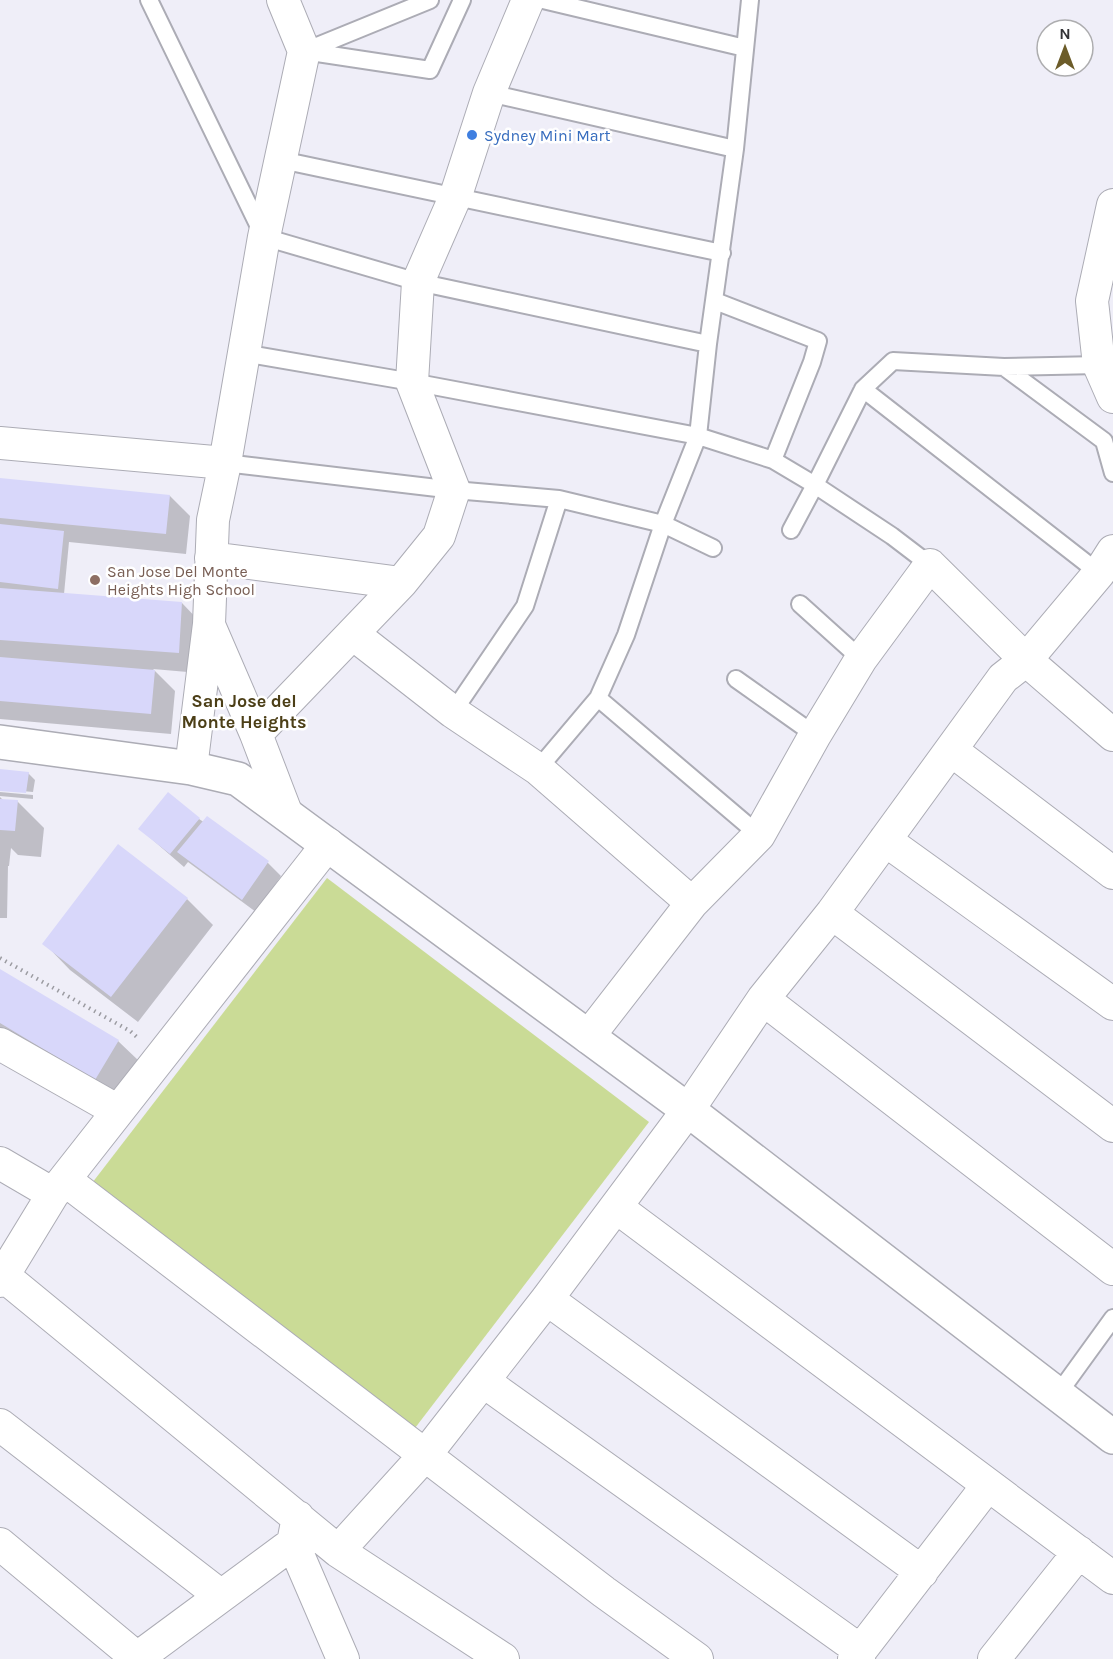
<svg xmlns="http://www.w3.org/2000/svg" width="1113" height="1659" font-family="Karla,sans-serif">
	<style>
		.green { fill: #cadb96 }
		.shadow { fill: #0003 }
		.building { fill: #d8d7fa }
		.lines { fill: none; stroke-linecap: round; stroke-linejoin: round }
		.lane-casing { stroke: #acacb5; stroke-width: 20 }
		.street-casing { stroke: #acacb5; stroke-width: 34 }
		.secondary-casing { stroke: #acacb5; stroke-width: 36 }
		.path { stroke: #9b9ba1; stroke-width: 4; stroke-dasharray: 1.5 4.5; stroke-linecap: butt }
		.lane { stroke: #fff; stroke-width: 16 }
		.street { stroke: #fff; stroke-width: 32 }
		.secondary { stroke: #fff; stroke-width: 33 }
		.shop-dot { fill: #3f7fe0; stroke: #fff; stroke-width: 2 }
		.education-dot { fill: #8d6e63; stroke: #fff; stroke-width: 2 }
		.labels { text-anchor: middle; stroke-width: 5; stroke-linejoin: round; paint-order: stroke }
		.shop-label { font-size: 16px; fill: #366cbe; stroke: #fff; text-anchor: start }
		.education-label { font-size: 16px; fill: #785e54; stroke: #fff; text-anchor: start }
		.neighbourhood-label { font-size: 18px; font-weight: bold; fill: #4c3f17; stroke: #fff }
	</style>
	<rect width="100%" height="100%" fill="#efeef8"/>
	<path class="green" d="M327,878L649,1122L412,1432L89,1187Z"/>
	<path class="shadow" d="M0,480L170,496L190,516L186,554L69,542L64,594L182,603L202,624L199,673L153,669L175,691L171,734L0,719Z
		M0,771L28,773L35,780L33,792L0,789Z
		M0,792L33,795V799L0,796Z
		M0,797L3,800L17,801L44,828L41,857L18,855L11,848L9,866H8L7,918H0Z
		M199,819L268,863L281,876L256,912L188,862L184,867L140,829Z
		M187,899L213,925L138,1022L70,970L44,943Z
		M0,971L118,1041L139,1061L116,1099L0,1030Z"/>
	<path class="building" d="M0,478L170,495L166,534L0,518Z
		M0,524L64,531L58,589L0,582Z
		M0,588L182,602L179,653L0,640Z
		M0,657L155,670L151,714L0,701Z
		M0,769L29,772L26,793L0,791Z
		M168,792L200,818L170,854L138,829Z
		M0,799L18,800L15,831L0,830Z
		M207,816L269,861L242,900L177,852Z
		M118,844L188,898L111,997L42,944Z
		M0,969L119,1040L95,1080L0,1023Z"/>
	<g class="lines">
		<defs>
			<path id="lane" d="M149,0L264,237L418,282L708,344
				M543,0L745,48
				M304,51L430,70L462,0
				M305,51L430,0
				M489,93L735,149
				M281,160L722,253
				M715,301L818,341L812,362L773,460
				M243,353L412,382L698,436L773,460L815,485L791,530
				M1004,367L1104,441L1113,473
				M863,389L1099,573
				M225,463L454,490L559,499L663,524L626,635L598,698L538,769
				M713,548L663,524L698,436L708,344L735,149L750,0
				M930,565L892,536L815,485L863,389L893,361L1004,367L1099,365
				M800,604L861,659
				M736,679L815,735
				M598,698L759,835
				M453,712L525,606L559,499
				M1058,1394L1113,1318"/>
			<path id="street" d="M1113,205L1092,301L1099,365L1113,397
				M0,443L225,463
				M211,558L401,583
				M209,625L256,734L287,815
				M353,634L453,712L538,769L692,903
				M256,734L401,583L439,536L454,490L412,382L418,282L456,195L489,93L528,0
				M951,750L1113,873
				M191,768L209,624L213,520L225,463L264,237L304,51L283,0
				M885,840L1113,1004
				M832,913L1113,1126
				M763,999L1113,1269
				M588,1037L692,903L759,835L815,735L861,659L930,565L1026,660L1113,735
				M0,1044L118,1111
				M0,1163L53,1194
				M65,1180L604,1592L697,1659
				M616,1207L1113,1578
				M0,1273L338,1551L503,1659
				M0,1281L53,1194L328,844
				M547,1299L922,1572
				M483,1381L861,1651
				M0,1425L221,1596
				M293,1543L343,1659
				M0,1544L137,1658
				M338,1551L426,1454L547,1299L688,1110L763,999L832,913L1003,678L1026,660L1099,573L1113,551
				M136,1659L293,1543L298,1517
				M854,1659L988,1485
				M994,1659L1079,1552"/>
			<path id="secondary" d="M0,742L191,768L238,779L688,1110L1113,1437"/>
		</defs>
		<use href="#lane" class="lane-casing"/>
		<use href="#street" class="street-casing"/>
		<use href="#secondary" class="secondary-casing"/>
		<path class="path" d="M0,958L130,1031L139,1039"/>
		<use href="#lane" class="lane"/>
		<use href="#street" class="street"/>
		<use href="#secondary" class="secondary"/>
	</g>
	<circle class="shop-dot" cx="472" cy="135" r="6"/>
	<circle class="education-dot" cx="95" cy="580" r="6"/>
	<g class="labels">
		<g class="shop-label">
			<text x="484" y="141">Sydney Mini Mart</text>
		</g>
		<g class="education-label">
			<text x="107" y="577">San Jose Del Monte<tspan x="107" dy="18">Heights High School</tspan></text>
		</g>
		<g class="neighbourhood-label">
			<text x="244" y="707">San Jose del<tspan x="244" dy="21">Monte Heights</tspan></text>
		</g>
	</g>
	<g transform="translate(1065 48)"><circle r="28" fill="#ffffff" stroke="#adadaf" stroke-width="1.5"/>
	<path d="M0-4.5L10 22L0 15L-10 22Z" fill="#6c5c29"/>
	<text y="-9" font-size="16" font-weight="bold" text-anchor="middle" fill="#333336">N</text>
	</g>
</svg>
